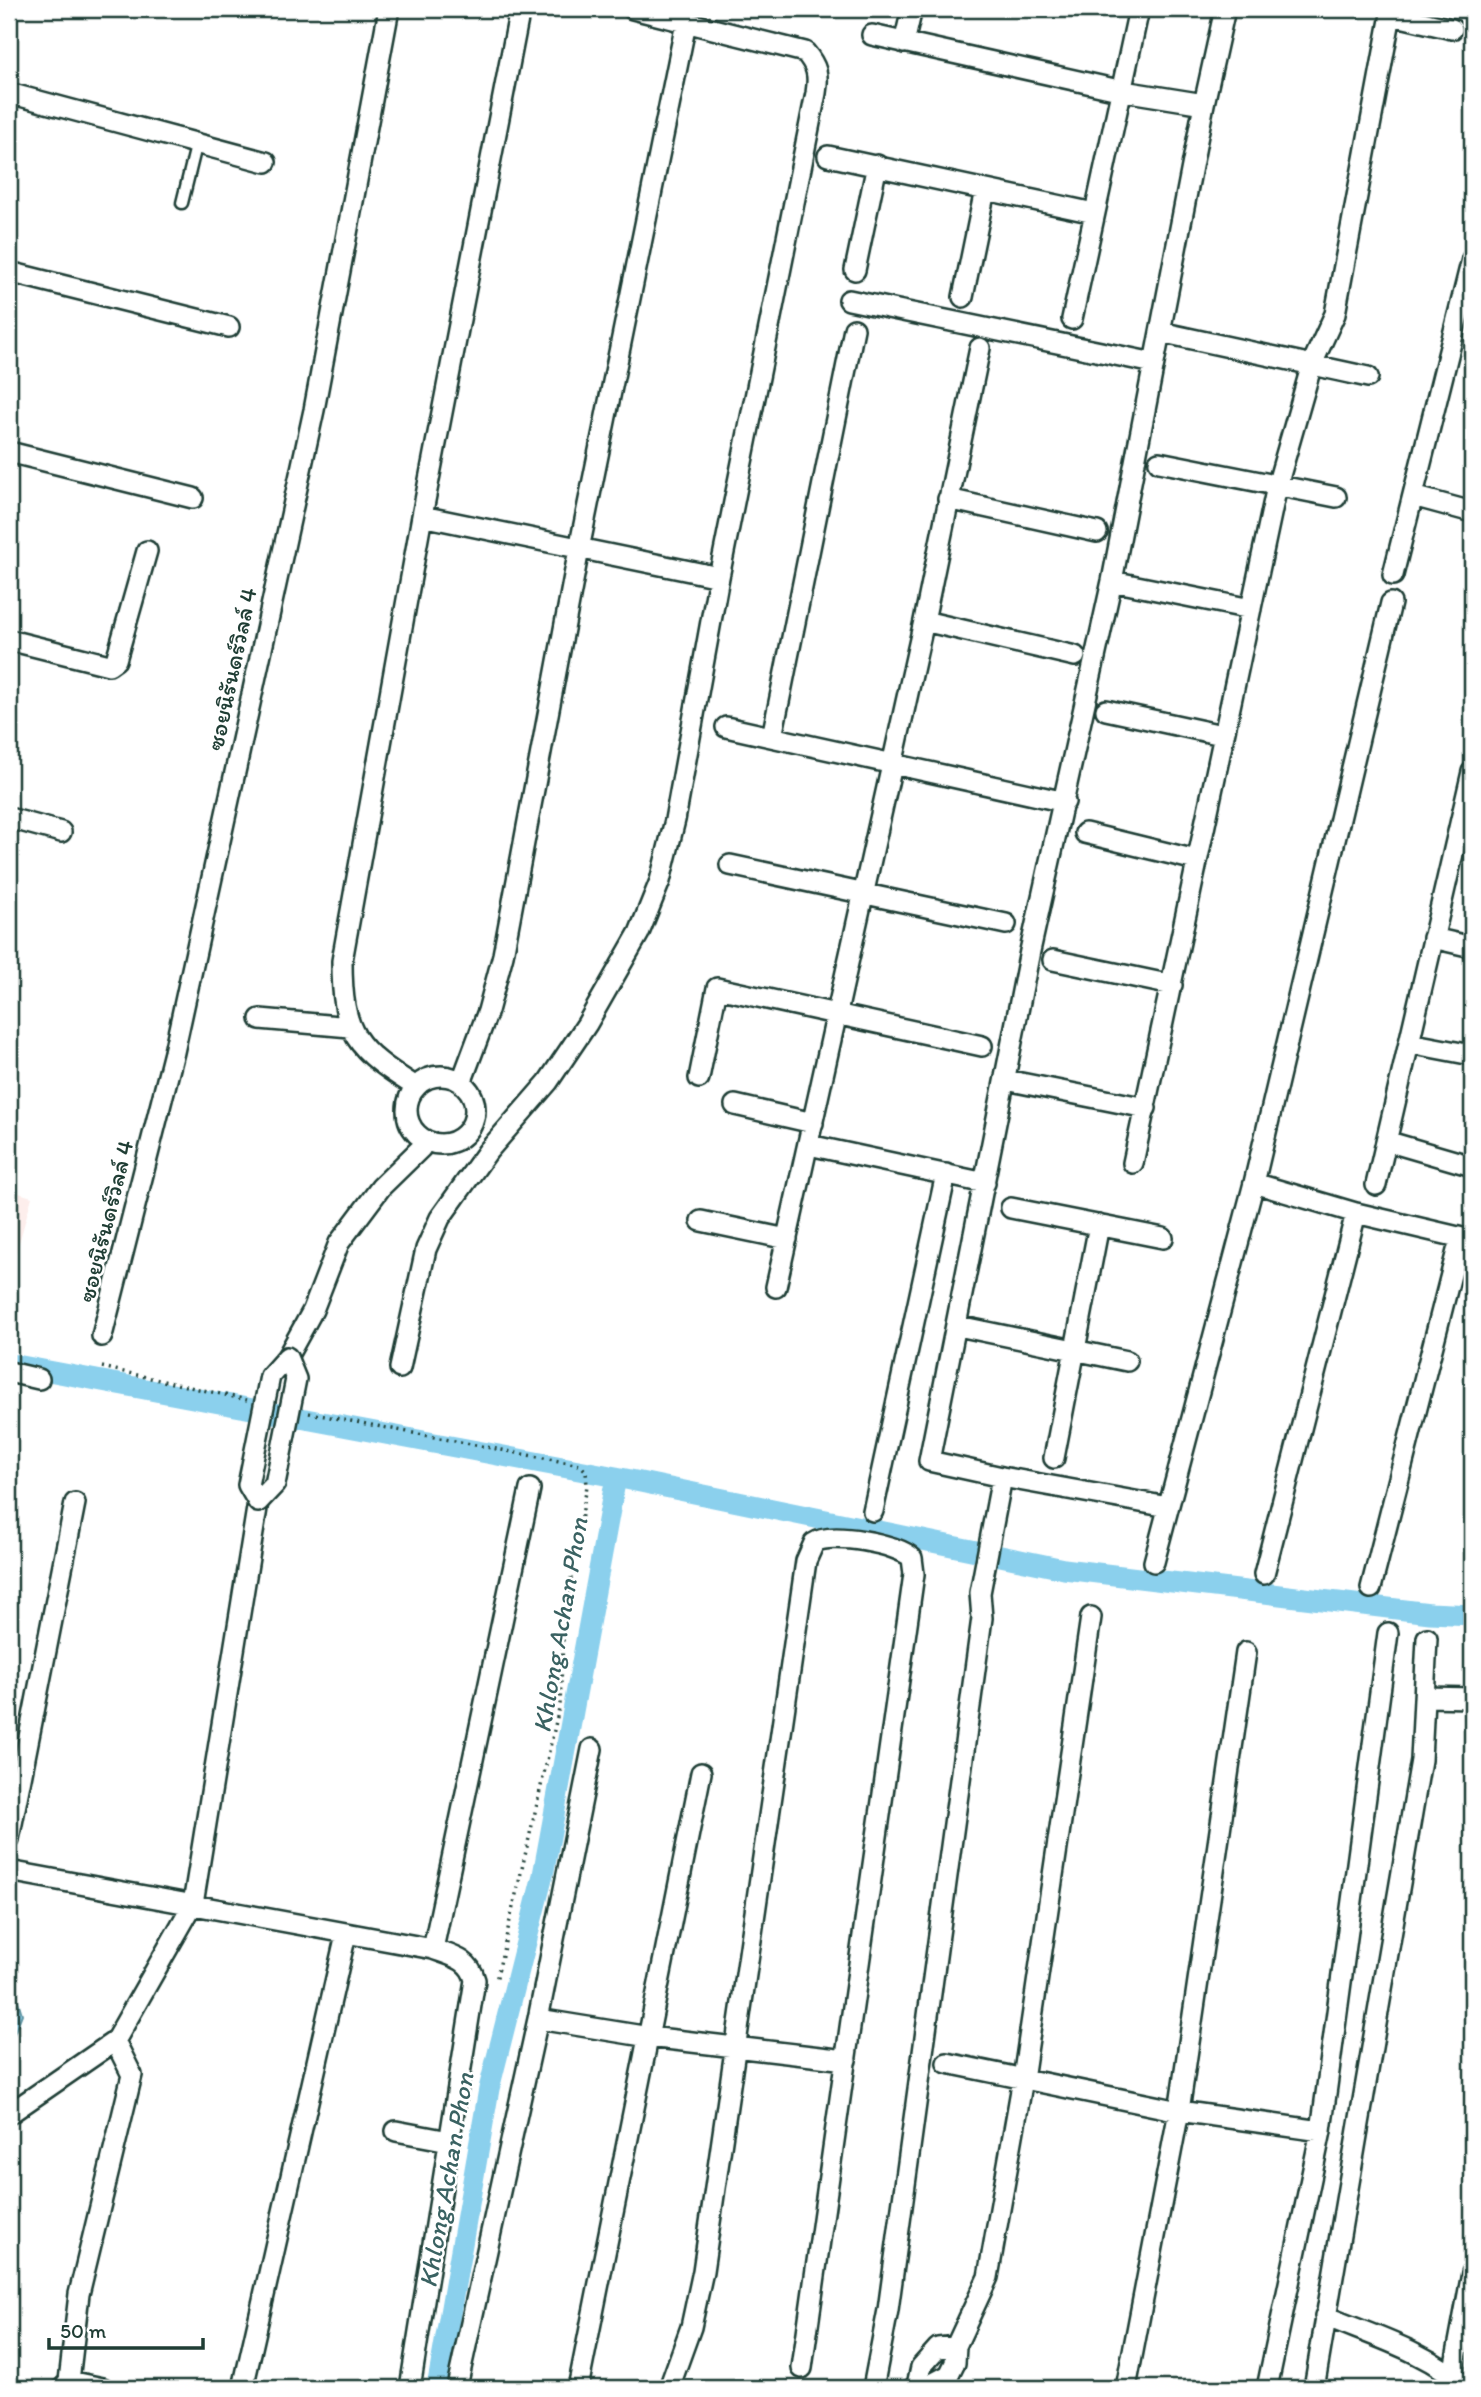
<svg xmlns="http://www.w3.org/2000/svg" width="1481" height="2397" font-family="Itim,'Playpen Sans Thai',sans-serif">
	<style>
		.built { fill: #fdeeec }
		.water { fill: #8bd0ed; stroke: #6095a3; stroke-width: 2 }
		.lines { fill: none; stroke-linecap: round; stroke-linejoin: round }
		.canal { stroke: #8bd0ed; stroke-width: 21 }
		.lane-casing { stroke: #1f3d34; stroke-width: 15 }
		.street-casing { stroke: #1f3d34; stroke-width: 24 }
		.path { stroke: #1f3d34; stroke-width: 3.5; stroke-dasharray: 2 5; stroke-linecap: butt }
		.lane { stroke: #fff; stroke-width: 10 }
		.street { stroke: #fff; stroke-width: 19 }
		.street-bridge-casing { stroke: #1f3d34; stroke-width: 24; stroke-linecap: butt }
		.street-bridge { stroke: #fff; stroke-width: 19 }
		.labels { text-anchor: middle; stroke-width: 5; stroke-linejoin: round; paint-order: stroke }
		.street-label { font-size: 24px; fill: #1f3d34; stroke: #fff }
		.water-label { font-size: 26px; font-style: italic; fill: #3a6262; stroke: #fff }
	</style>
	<rect width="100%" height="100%" fill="#fff"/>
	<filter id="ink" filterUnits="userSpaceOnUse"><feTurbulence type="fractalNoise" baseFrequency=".0143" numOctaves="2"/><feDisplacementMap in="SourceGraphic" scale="14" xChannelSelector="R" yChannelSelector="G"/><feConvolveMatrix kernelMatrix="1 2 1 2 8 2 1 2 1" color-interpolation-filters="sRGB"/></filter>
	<g filter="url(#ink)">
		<path class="built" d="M9,1190L32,1197L9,1278Z"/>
		<path class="water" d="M9,1972L22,2014L9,2046Z"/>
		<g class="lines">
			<path class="canal" d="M11,1364L616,1477L543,1875L489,2089L437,2388
				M616,1477L1064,1569L1430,1613L1472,1615"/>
			<defs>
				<path id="lane" d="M182,203L197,142"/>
				<path id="street" d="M1392,15L1452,29
					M872,35L1123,91L1204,104
					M904,43L912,9
					M9,93L266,162
					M828,156L1094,213
					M855,270L877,165
					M9,272L229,327
					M963,297L985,190
					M849,300L1154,363
					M1072,319L1139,9
					M1160,332L1368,377
					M9,452L193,498
					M1159,462L1336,497
					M1413,496L1472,512
					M948,499L1097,532
					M422,516L719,577
					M1393,575L1472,259
					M1112,581L1251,609
					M924,621L1075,656
					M9,640L109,665L116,660L147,551
					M1106,710L1222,735
					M726,727L1065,802
					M772,737L854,329
					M9,818L61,832
					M1085,833L1196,860
					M730,865L1006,924
					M1433,938L1472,947
					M1053,960L1172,985
					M260,1019L350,1027
					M1409,1043L1472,1055
					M407 1110a34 34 0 1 1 68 0a34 34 0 1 1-68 0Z
					M699,1078L717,988L982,1046
					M1006,1080L1146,1108
					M461,1083L488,1011L503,955L579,549L686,23
					M416,1087C356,1049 342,1035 342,961L422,516L520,9
					M735,1105L813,1123
					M1386,1141L1472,1166
					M809,1145L985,1183
					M1133,1163L1277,486L1312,364L1335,314L1392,9
					M1254,1183L1356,1213L1471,1240
					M1376,1185L1472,772
					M1011,1208L1163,1238
					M701,1221L787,1239
					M776,1287L924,621L980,348
					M958,1326L1127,1361
					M102,1336L174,1052L314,410L389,9
					M287,1357L313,1310L339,1243L381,1187L421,1148L424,1140
					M400,1368L426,1249L440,1218L488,1151L548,1082L587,1024L639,933L660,881L675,820L719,577L816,93C819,75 817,66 805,52L633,9
					M9,1372L39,1379
					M1054,1458L1099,1225
					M1002,1477L1168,1507
					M873,1511L946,1174
					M1154,1562L1254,1183L1391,603
					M1264,1574L1356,1213
					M1371,1588L1460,1239
					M1426,1697L1472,1698
					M9,1839L75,1503
					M9,1871L433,1949C452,1956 470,1959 475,1980L410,2388
					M433,1949L530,1489
					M538,2019L649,2037L846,2060
					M947,2063L1179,2111L1321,2131
					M9,2114L115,2041L193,1904L258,1502
					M396,2131L449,2141
					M1325,2316C1373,2336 1429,2352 1467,2388
					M1453,2375L1472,2273
					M69,2381L103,2388
					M458,2382L538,2019L592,1749
					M917,2385L928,2386L949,2375L955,2363L956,2346L988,2277L1023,2079L1091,1617
					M63,2388L69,2381L79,2294L132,2075L115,2041
					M243,2388L346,1934
					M578,2388L701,1773
					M669,2388L691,2327L703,2271L806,1561L814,1543C829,1531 899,1544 912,1558L914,1574L802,2368
					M873,2388L888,2310L982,1618L980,1593L1002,1477L929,1461L1030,951L1112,581L1204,104L1225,9
					M913,2388L917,2385L921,2367L938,2348L956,2346
					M1126,2388L1179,2111L1246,1652
					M1267,2388L1321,2131L1388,1633
					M1314,2388L1421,1760L1427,1638"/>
			</defs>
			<use href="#lane" class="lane-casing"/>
			<use href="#street" class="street-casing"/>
			<path class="path" d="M102,1367L247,1400
				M309,1413L580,1465L586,1471L587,1486L564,1619L560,1704L496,1981"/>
			<use href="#lane" class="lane"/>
			<use href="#street" class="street"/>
			<defs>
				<path id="street-bridge" d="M287,1357L296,1379L275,1484L258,1502L248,1485L270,1376Z"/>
			</defs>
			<use href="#street-bridge" class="street-bridge-casing"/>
			<use href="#street-bridge" class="street-bridge"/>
		</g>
	</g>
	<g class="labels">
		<g class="street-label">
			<text transform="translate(232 669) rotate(-78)" y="8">ซอยนิรันดร์วิลล์ 4</text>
			<text transform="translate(106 1221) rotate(-76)" y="8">ซอยนิรันดร์วิลล์ 4</text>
		</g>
		<g class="water-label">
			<text transform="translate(560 1625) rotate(-80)" y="9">Khlong Achan Phon</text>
			<text transform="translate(446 2180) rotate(-80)" y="9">Khlong Achan Phon</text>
		</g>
	</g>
	<rect width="1481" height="2397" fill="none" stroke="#fff" stroke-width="35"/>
	<rect x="18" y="18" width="1446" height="2362" fill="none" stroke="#1f3d34" stroke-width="2.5" filter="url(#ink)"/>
	<path d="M49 2338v10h154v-10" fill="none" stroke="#1f3d34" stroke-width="3.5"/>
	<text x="60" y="2338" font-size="21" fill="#1f3d34" stroke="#ffffff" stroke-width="5" paint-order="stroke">50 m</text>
</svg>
